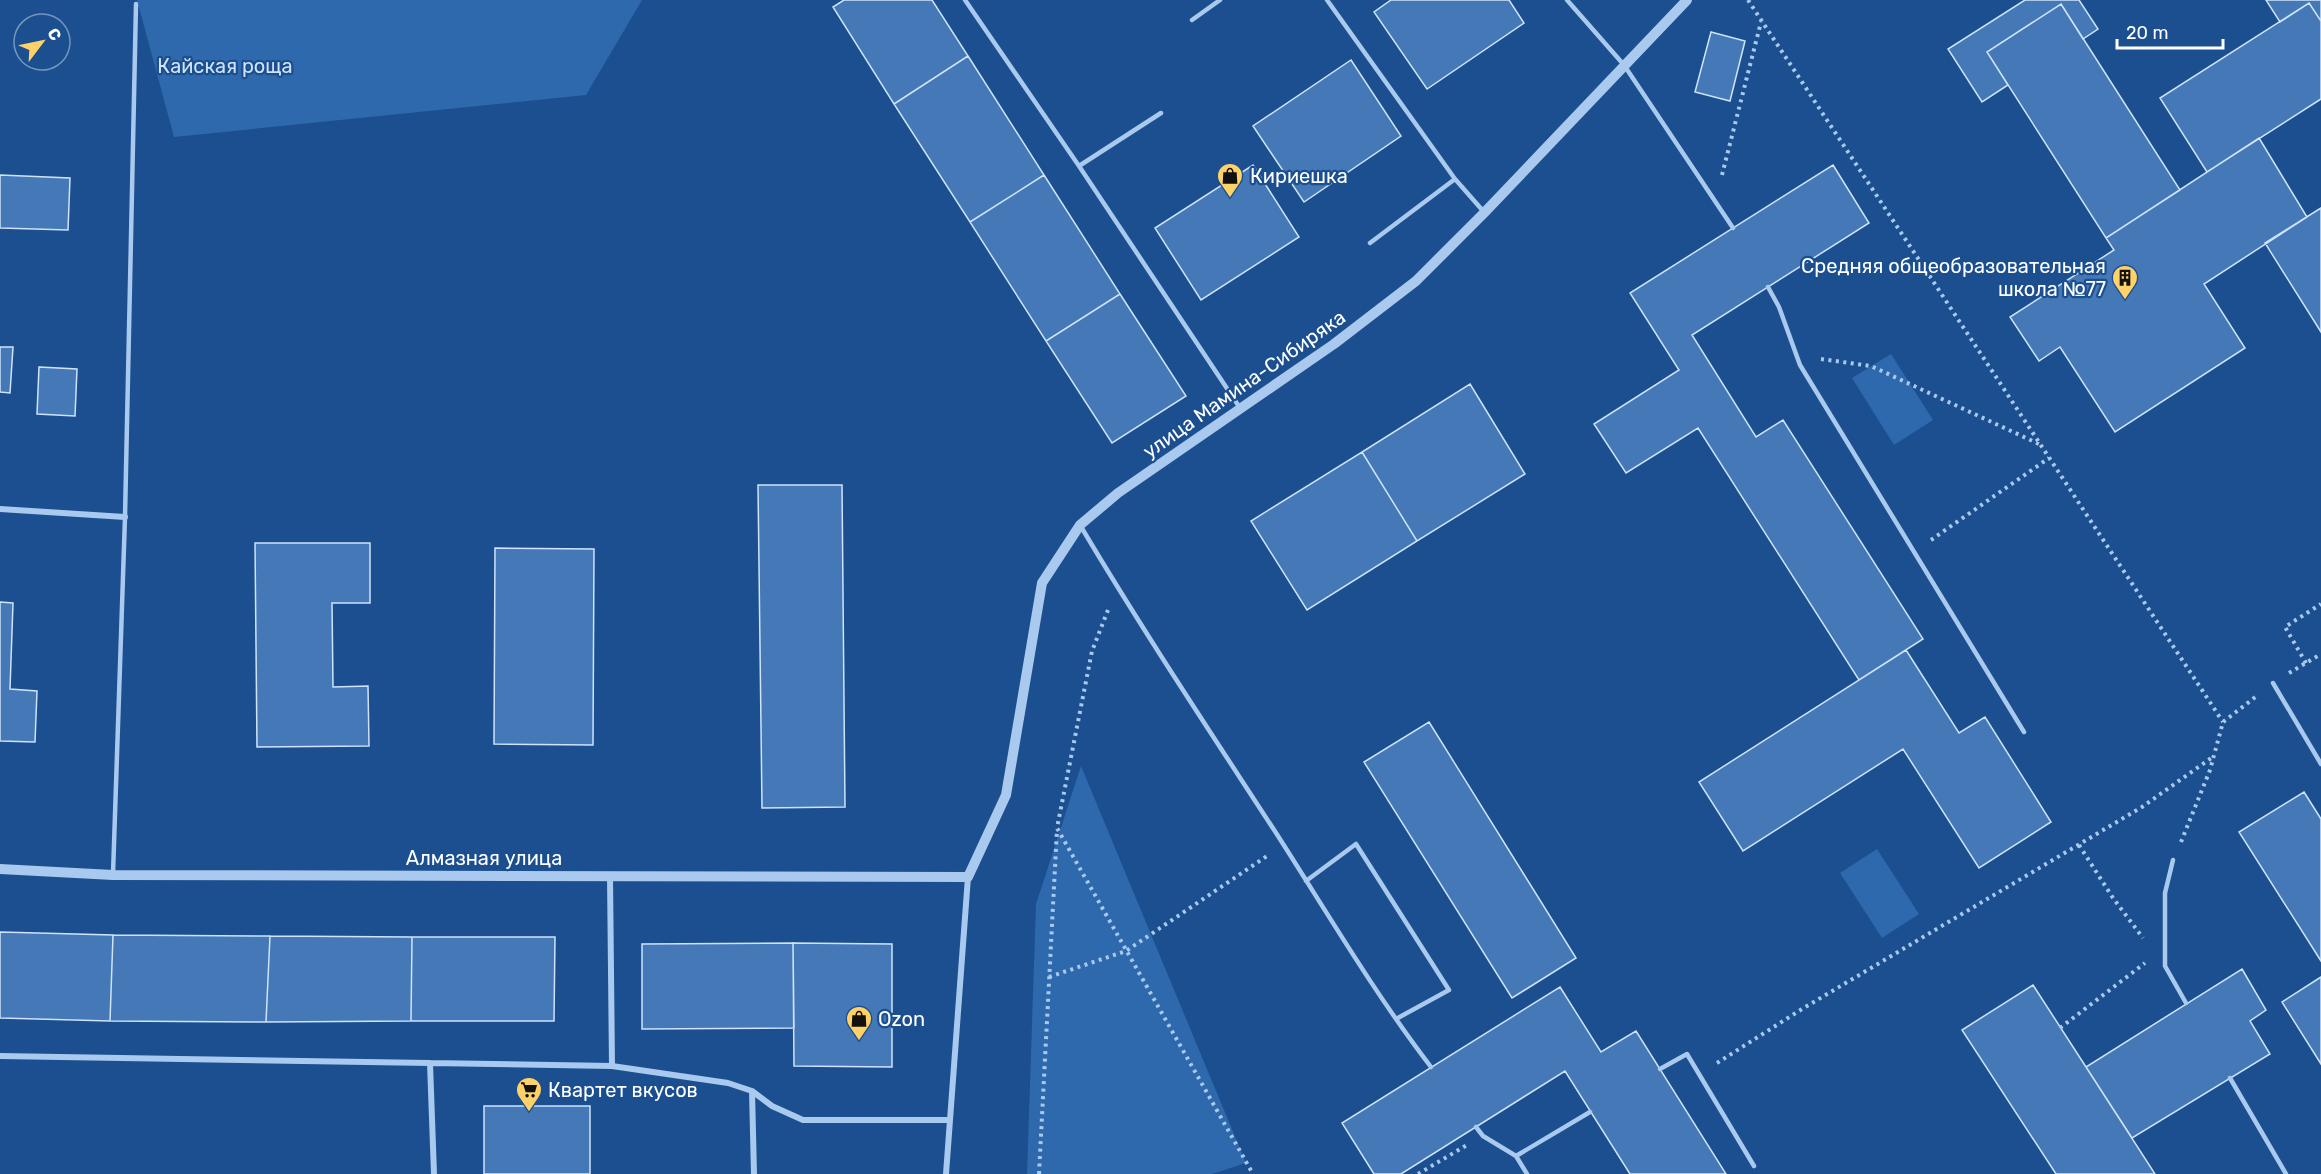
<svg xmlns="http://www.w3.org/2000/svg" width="2321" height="1174" font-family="Rubik,sans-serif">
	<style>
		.green { fill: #2e69ad }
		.building { fill: #4478b7; stroke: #cfe3fa; stroke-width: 1.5 }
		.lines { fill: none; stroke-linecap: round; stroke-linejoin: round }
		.path { stroke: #a9c9ee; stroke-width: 4; stroke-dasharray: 3 4.5; stroke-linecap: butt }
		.service { stroke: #a9c9ee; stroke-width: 4.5 }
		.minor { stroke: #a9c9ee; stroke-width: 6 }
		.tertiary { stroke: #a9c9ee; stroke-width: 10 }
		.labels { text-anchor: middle; stroke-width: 4.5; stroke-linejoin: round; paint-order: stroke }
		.park-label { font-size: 20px; fill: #cfe3fa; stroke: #1b4f8f }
		.poi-label { font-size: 20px; fill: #fff; stroke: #1b4f8f; text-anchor: start }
		.street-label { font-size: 20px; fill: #fff; stroke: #1b4f8f }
	</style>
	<rect width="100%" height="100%" fill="#1b4f8f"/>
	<path class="green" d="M137,0H642L586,95L174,137Z
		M1891,354L1933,420L1894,445L1852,378Z
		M1081,766L1246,1163L1212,1174H1027L1036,904Z
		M1877,849L1919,914L1882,938L1840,873Z"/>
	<path class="building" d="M844,0H932L968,56L894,104L833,7Z
		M1391,0H1509L1524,23L1427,89L1374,12Z
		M2025,0H2079L2098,29L2083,39L2061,4L1987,52L2008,85L1982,102L1948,49Z
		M2266,0H2321V21L2309,3L2280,22Z
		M2309,3L2321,21V99L2207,172L2160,98Z
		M2061,4L2180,190L2106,238L1987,52Z
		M1711,32L1745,41L1730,101L1695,92Z
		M968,56L1044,175L970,222L894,104Z
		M1351,60L1401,136L1304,202L1253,126Z
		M2259,138L2307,217L2204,284L2245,348L2115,432L2060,347L2039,361L2010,317L2114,250L2106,238Z
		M1253,165L1299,237L1201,300L1155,228Z
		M1833,165L1869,223L1692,335L1756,437L1783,420L1923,639L1859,680L1698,428L1626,473L1594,424L1679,370L1630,293Z
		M0,175L70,178L68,230L0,228Z
		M1044,175L1120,294L1046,341L970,222Z
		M2321,208V332L2265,243Z
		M1120,294L1186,396L1112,443L1046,341Z
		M0,347H13L10,393L0,392Z
		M39,367L77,369L75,416L37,414Z
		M1470,384L1525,474L1417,541L1362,452Z
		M1362,452L1417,541L1307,610L1251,521Z
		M758,485H842L845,807L762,808Z
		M255,543H370V603H332L333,687L368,686L369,746L257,747Z
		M495,548L594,549L593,745L494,744Z
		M0,602L13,603L10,689L37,691L35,742L0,741Z
		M1906,650L1959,733L1985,717L2051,822L1979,868L1903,749L1743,851L1699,782Z
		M1429,722L1576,958L1512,998L1364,762Z
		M2304,792L2321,819V961L2239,832Z
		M0,932L113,935L110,1021L0,1018Z
		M113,935L270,936L266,1022L110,1021Z
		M270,936L412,937L411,1021L266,1022Z
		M412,937H555L554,1021H411Z
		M793,943L794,1028L642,1029V944Z
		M793,943L892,944V1067L794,1066Z
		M2242,969L2266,1010L2250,1021L2270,1054L2132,1138L2086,1067Z
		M2321,977V1064L2282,1002Z
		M2033,985L2086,1067L2155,1174H2056L1962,1030Z
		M1560,987L1601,1052L1636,1031L1726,1174H1630L1565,1071L1401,1174H1374L1342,1123Z
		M484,1106H590V1174H484Z"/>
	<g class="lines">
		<path class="path" d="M1748,0L2223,722
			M1722,175L1761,22
			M1821,359L1871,366L2039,444
			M1931,540L2049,458
			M1108,610L1092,651L1057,828L1253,1174
			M2306,663L2285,627L2321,604
			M2289,673L2321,654
			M2181,842L2210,770L2223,722L2258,695
			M2079,845L2113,898L2143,938
			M1049,977L1126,951L1267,856
			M2060,1028L2145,963
			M1717,1063L1802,1009L2142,807L2214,756
			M1039,1174L1057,829
			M1418,1174L1467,1145"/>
		<path class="service" d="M965,0L1079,166L1240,408
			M1327,0L1455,179L1484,212
			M1567,0L1624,65L1733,228
			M1192,20L1220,0
			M1079,166L1161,113
			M1370,243L1455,179
			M1768,287L1779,307L1800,365L2024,732
			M1080,525C1143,631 1211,733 1278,836C1328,914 1375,994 1431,1067
			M2273,683L2321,764
			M2173,860L2165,893V966L2186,1003
			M113,874L125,517L136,4
			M1306,881L1356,844L1449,990L1396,1019
			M1660,1069L1687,1054L1754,1166
			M2230,1078L2286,1174
			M1476,1127L1483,1136L1516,1156L1527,1174
			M1516,1156L1590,1112"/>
		<path class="minor" d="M0,509L125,517
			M610,876L612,1066
			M0,1056L612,1066L728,1083L752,1091L772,1106L803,1120H950
			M430,1063L434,1174
			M752,1091L754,1174
			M946,1174L968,877"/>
		<path class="tertiary" d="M0,869L113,875L968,877L1006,795L1042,583L1080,525L1118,493L1334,344L1416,281L1484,213L1687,0"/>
	</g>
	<defs>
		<symbol id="shop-pin" viewBox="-11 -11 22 30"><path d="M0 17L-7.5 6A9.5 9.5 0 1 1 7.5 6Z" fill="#ffd166" stroke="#1b4f8f"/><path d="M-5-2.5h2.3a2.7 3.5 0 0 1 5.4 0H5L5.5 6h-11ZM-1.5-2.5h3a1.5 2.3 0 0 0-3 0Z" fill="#111"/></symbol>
		<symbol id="building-pin" viewBox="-11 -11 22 30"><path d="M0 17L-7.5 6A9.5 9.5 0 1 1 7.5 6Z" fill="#ffd166" stroke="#1b4f8f"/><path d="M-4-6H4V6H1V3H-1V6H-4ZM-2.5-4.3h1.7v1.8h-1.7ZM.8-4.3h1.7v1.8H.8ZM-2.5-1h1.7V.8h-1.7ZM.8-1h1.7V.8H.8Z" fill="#111"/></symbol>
		<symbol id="supermarket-pin" viewBox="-11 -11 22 30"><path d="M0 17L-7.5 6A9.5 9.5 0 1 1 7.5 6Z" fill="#ffd166" stroke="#1b4f8f"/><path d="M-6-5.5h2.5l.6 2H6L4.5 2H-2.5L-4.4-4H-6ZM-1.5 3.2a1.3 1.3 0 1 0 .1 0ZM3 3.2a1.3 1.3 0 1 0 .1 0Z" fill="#111"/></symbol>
	</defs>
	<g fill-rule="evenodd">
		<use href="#shop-pin" x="1215" y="161" width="30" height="40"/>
		<use href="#building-pin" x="2110" y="263" width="30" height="40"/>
		<use href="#shop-pin" x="844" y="1004" width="30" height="40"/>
		<use href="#supermarket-pin" x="514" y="1075" width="30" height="40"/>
	</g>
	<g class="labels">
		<g class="park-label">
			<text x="225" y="73">Кайская роща</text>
		</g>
		<g class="poi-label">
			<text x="1250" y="183">Кириешка</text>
			<text x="2106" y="273" text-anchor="end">Средняя общеобразовательная<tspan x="2106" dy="23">школа №77</tspan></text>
			<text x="878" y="1026">Ozon</text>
			<text x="548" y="1097">Квартет вкусов</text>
		</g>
		<g class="street-label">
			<text transform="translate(1244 384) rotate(-35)" y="7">улица Мамина-Сибиряка</text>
			<text x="484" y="865">Алмазная улица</text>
		</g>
	</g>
	<g transform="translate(42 42) rotate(58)"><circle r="28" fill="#1b4f8f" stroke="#7695bc" stroke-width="1.5"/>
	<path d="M0-4.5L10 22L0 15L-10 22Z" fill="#ffd166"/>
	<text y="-9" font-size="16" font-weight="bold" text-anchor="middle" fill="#ffffff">С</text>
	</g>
	<path d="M2117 39v9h106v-9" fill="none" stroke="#ffffff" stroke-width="3"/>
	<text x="2126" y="39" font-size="18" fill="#ffffff" stroke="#1b4f8f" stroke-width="4.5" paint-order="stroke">20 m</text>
</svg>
